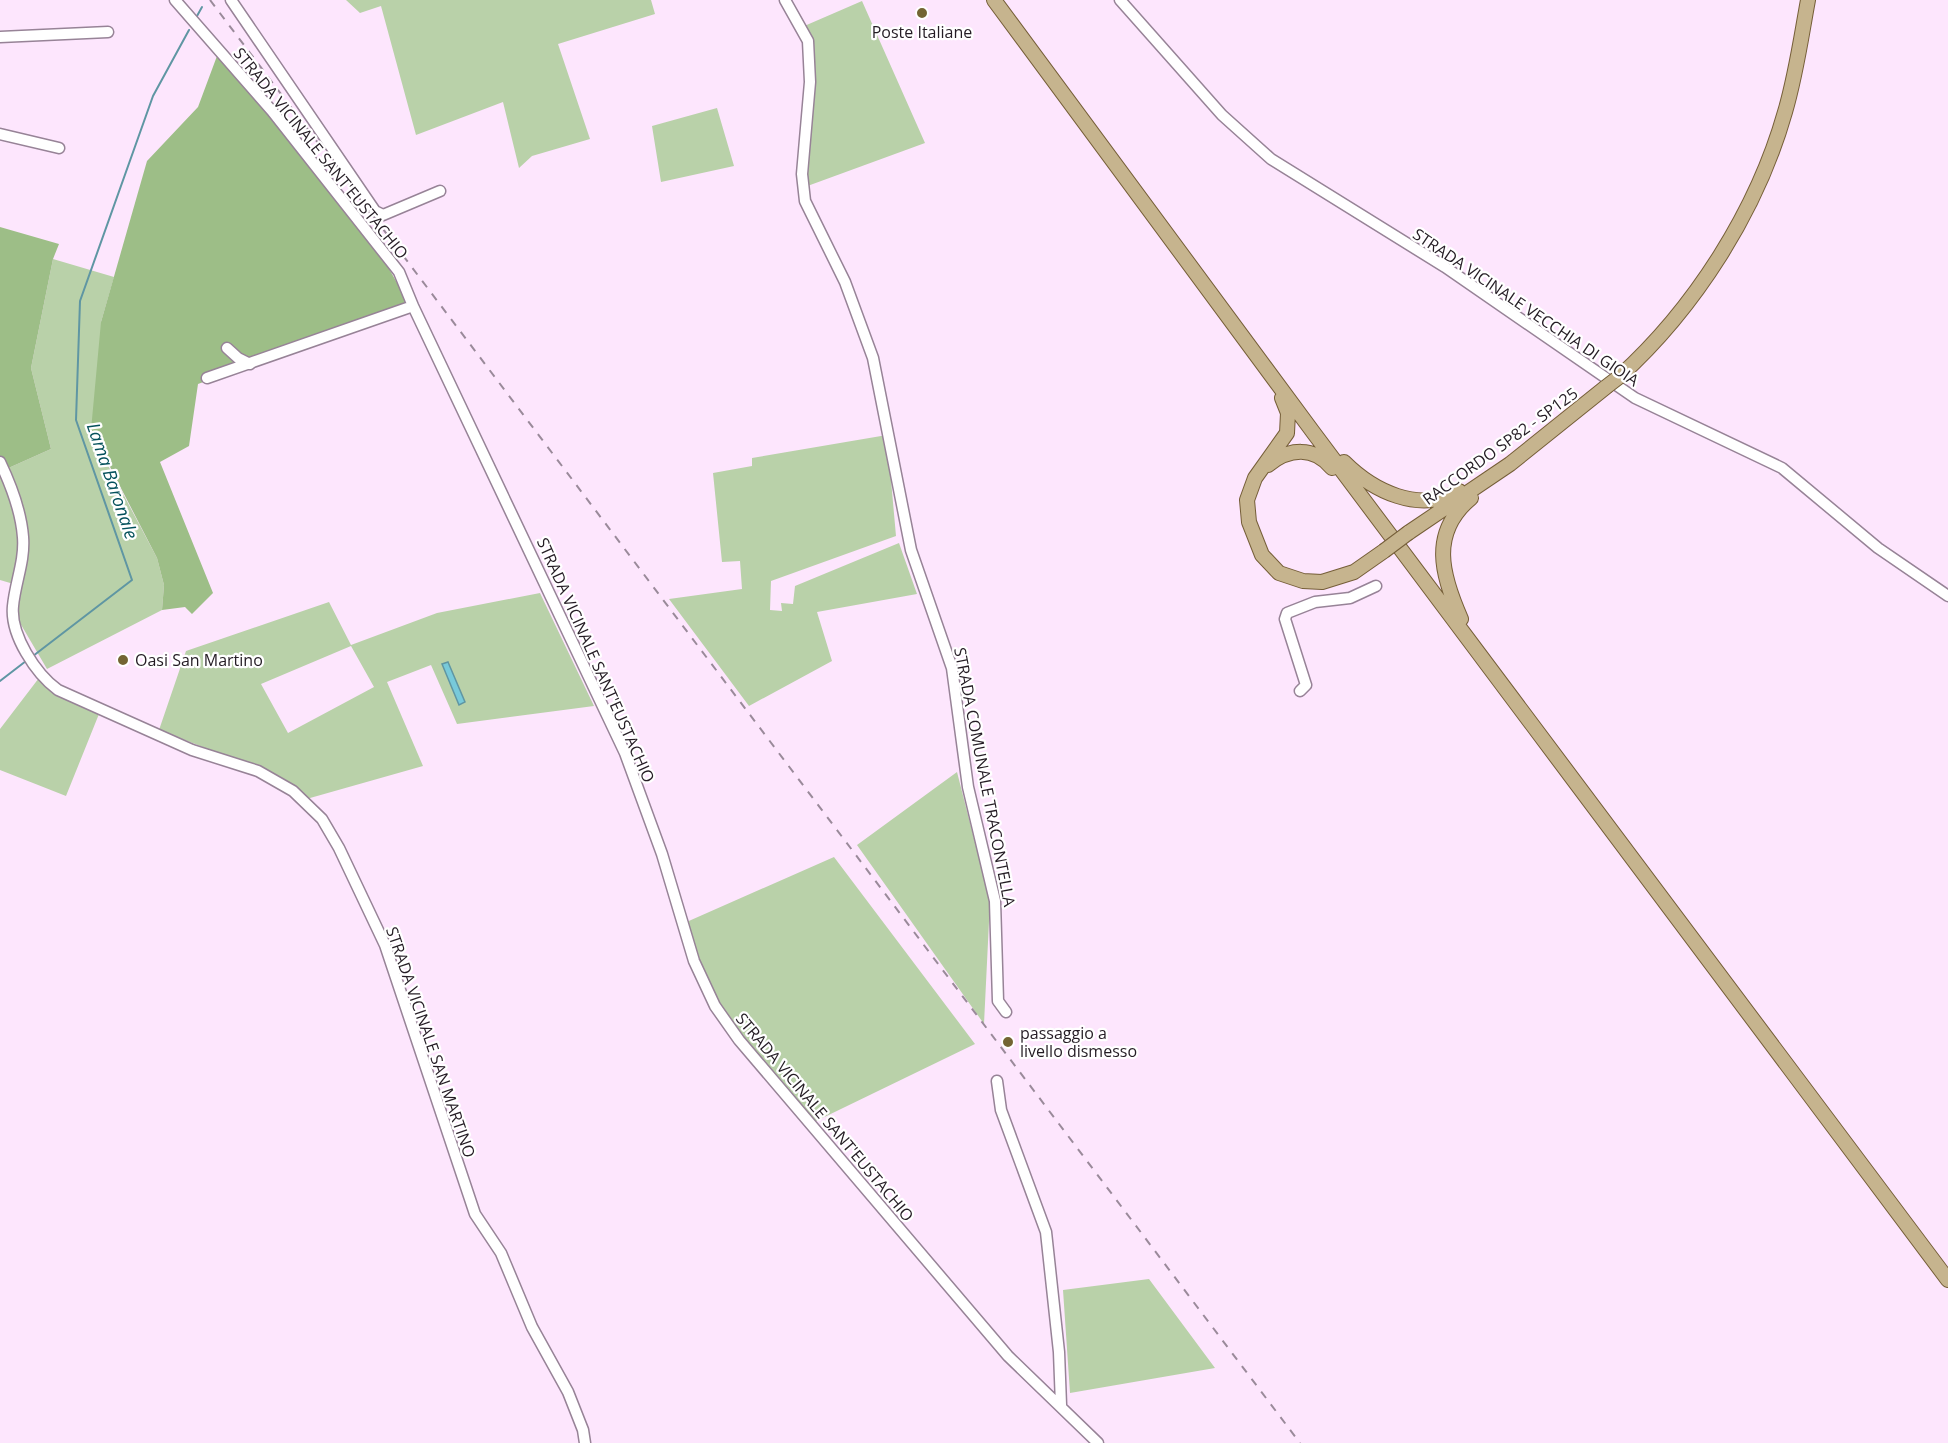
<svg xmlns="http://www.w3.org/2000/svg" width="1948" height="1443" font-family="'Open Sans',sans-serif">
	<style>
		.green { fill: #b9d1a9; fill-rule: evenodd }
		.forest { fill: #9dbe87 }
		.water { fill: #78cada; stroke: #5f96a3; stroke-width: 1.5 }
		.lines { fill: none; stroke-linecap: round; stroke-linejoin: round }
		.stream { stroke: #5f96a3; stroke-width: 2 }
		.minor-casing { stroke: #978397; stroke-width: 13 }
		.major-casing { stroke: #755e38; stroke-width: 16 }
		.minor { stroke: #fff; stroke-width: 10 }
		.major { stroke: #c6b48e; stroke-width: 14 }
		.rail { stroke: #9a8a9a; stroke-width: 2; stroke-dasharray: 8 8; stroke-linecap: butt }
		.major-bridge-casing { stroke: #755e38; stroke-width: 16; stroke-linecap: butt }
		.major-bridge { stroke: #c6b48e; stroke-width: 14 }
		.poi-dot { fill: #736533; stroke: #fff; stroke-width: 2 }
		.labels { text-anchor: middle; stroke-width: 4.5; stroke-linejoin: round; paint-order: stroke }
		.poi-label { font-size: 16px; fill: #241c24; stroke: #fff; text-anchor: start }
		.street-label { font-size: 16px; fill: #241c24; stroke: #fff }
		.water-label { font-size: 18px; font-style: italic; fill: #04515c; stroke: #fff }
	</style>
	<rect width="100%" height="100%" fill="#fde6fd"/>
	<path class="green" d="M346,0H651L655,14L558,44L590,139L532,156L519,168L503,102L416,135L381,6L360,13Z
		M862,1L925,143L802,188L810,89L802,27Z
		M717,108L734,166L661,182L652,126Z
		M53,259L114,277L101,322L102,454L157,558L164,585L162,610L47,669L13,611L17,585L0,580V463L4,470L51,449L31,368Z
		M887,435L896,536L771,581L770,610L782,611L781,603L793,604L795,586L899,543L917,594L817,612L832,661L749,706L669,599L742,589L740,561L722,562L713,473L752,466V458Z
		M540,593L594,706L457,724L431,665L387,682L423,766L303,800L239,761L159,730L186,651L329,602L351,645L437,613ZM351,646L374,687L288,733L261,684Z
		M42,674L51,685L101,709L66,796L0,770V729Z
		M957,772L990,901L984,1024L857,845Z
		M834,857L975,1044L810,1124L709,996L682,924Z
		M1149,1279L1215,1368L1070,1393L1063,1290Z"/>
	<path class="forest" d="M217,56L249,89L383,258L410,306L198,384L189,446L160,462L213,593L192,614L185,607L162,610L164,585L157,558L91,430L101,322L147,161L198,107Z
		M0,227L59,244L53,259L31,368L51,449L4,470L0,463Z"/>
	<path class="water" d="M448,662L465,702L459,705L442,664Z"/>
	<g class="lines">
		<path class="stream" d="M197,16L202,7
			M33,656L132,580L76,420L80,301L153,96L189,30
			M0,681L26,661"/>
		<defs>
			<path id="minor" d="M175,0L272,111L399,272L413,306L625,753L662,854L694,961L715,1006L739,1040L1008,1356L1098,1443
				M231,0L375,211L383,215L440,191
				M785,0L808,41L810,82L802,174L805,201L845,282L873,358L911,550L952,668L968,787L995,901L998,1001L1006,1012
				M1120,0L1222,115L1271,159L1445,267L1635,398L1782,468L1878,548L1948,596
				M0,37L108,32
				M0,134L59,148
				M227,348L238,358L250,364
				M207,378L413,306
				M0,462C11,485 21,511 23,537C25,561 15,583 13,606C10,635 36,674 58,690L192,750L258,771L293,791L322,819L339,848L385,945L475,1214L501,1253L532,1327L568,1392L583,1430L585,1443
				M1300,691L1306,685L1285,619L1287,613L1315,602L1350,598L1376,586
				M997,1081L1001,1110L1046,1232L1059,1352L1061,1405"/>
			<path id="major" d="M994,0L1313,432L1948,1280
				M1619,377C1695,308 1757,211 1785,112C1796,75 1801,38 1808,0
				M1282,398L1288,413L1287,433L1255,478L1247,500L1249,522L1262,555L1279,573L1303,581L1322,582L1354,572L1384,551
				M1344,462C1373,491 1419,514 1459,491
				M1268,465C1289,448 1314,446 1332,468
				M1408,533L1510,464L1606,387
				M1461,619C1442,576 1429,533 1471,498"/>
		</defs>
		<use href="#minor" class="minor-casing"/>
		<use href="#major" class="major-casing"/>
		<use href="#minor" class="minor"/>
		<use href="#major" class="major"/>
		<path class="rail" d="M210,0L1300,1443"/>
		<defs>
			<path id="major-bridge" d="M1606,387L1619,377
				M1384,551L1408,533"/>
		</defs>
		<use href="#major-bridge" class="major-bridge-casing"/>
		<use href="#major-bridge" class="major-bridge"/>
	</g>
	<g class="poi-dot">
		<circle cx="922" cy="13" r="6"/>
		<circle cx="123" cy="660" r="6"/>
		<circle cx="1008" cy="1042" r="6"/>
	</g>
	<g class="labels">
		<g class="poi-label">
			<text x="922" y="38" text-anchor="middle">Poste Italiane</text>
			<text x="135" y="666">Oasi San Martino</text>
			<text x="1020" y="1039">passaggio a<tspan x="1020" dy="18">livello dismesso</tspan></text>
		</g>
		<g class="street-label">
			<text transform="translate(321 153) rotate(51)" y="6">STRADA VICINALE SANT'EUSTACHIO</text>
			<text transform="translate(1526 307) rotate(34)" y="6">STRADA VICINALE VECCHIA DI GIOIA</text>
			<text transform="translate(1500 446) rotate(-36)" y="6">RACCORDO SP82 - SP125</text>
			<text transform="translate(596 660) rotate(66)" y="6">STRADA VICINALE SANT'EUSTACHIO</text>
			<text transform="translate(985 777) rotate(79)" y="6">STRADA COMUNALE TRACONTELLA</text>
			<text transform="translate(431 1042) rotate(71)" y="6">STRADA VICINALE SAN MARTINO</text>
			<text transform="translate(825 1117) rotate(50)" y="6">STRADA VICINALE SANT'EUSTACHIO</text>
		</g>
		<g class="water-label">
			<text transform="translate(112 481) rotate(71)" y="6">Lama Baronale</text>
		</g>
	</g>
</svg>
